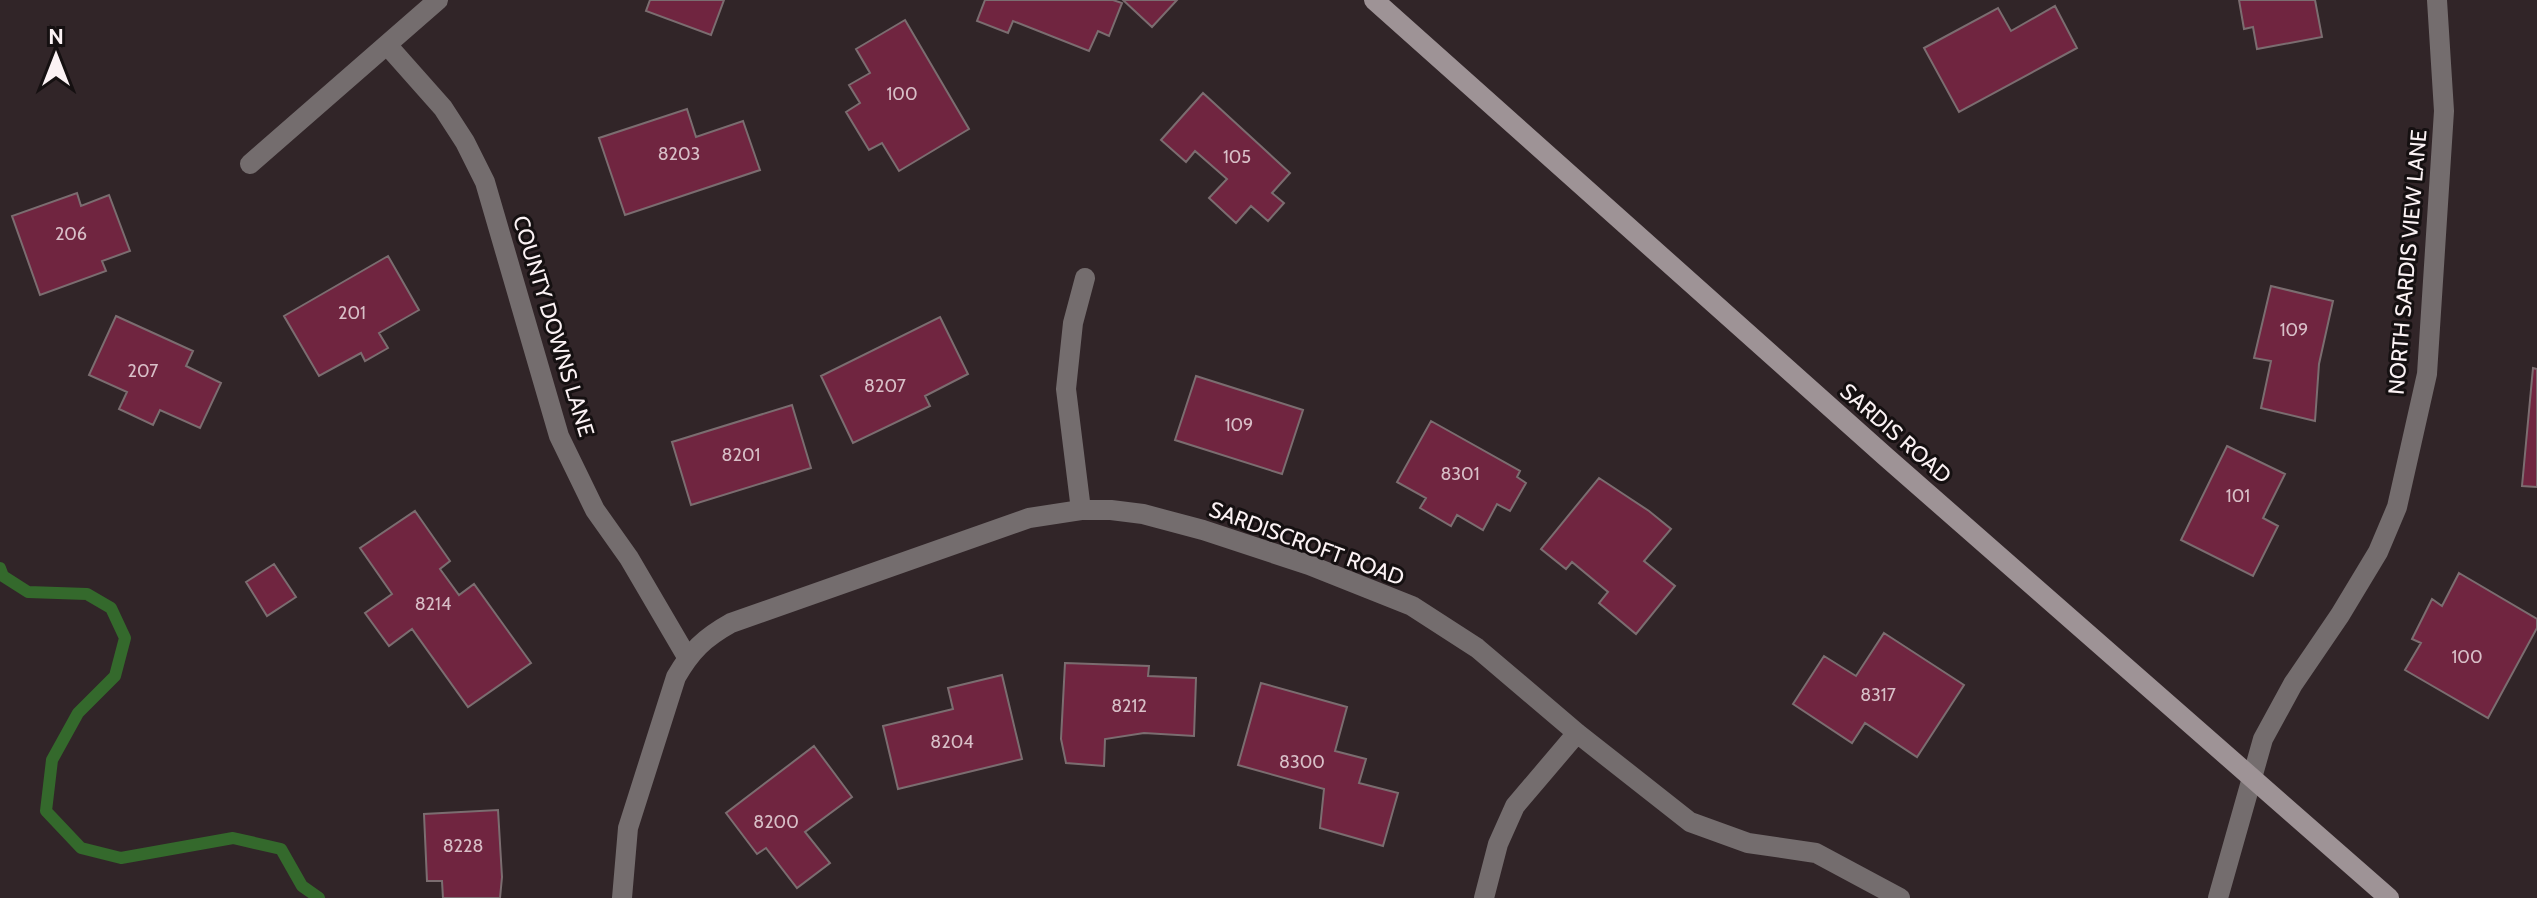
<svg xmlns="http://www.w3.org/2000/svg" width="2537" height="898" font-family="Cabin,sans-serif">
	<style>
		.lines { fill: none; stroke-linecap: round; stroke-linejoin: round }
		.stream { stroke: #34692c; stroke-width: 12 }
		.building { fill: #702540; stroke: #7b6d70; stroke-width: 2 }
		.minor { stroke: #746d6e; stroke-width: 20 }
		.secondary { stroke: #9e9396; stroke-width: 20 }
		.labels { text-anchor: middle; stroke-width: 6; stroke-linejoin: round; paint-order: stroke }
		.number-label { font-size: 18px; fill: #d8bfc7 }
		.street-label { font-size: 22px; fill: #fbf2f4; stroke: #151011 }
	</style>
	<rect width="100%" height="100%" fill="#312528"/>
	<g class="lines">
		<path class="stream" d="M0,568L3,576L28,592L87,594L111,608L125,638L115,676L78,713L52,760L46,811L81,848L121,858L233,838L281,849L302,886L319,898"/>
	</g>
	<path class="building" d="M650,0H724L711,35L646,11Z
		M985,0H1113L1122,3L1109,36L1098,31L1089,51L1013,21L1008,33L977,21Z
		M1123,0H1177L1152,27Z
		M2239,0H2315L2322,37L2257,49L2253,27L2244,29Z
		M2055,6L2077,48L1959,112L1924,48L1998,8L2011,31Z
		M905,20L969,129L899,171L882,143L869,150L846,112L860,103L849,85L870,73L856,49Z
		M1203,93L1290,173L1272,193L1284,203L1268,221L1251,206L1236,223L1209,198L1227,179L1195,151L1186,162L1161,140Z
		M687,109L696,137L743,121L760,170L625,215L599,138Z
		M77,193L81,206L109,195L130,251L102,261L106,271L40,295L12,216Z
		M388,256L419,310L379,333L388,348L365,361L361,353L319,376L284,316Z
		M2271,286L2333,301L2319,364L2315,421L2261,408L2271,361L2254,358Z
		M116,316L193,351L186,366L221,383L200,428L160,410L153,425L119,409L127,392L89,375Z
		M940,317L968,374L925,396L930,406L853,443L821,376Z
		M2533,368L2537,369V487L2522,486Z
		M1196,376L1303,410L1282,474L1175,440Z
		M792,405L811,468L691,505L672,442Z
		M1431,421L1520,471L1517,477L1526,483L1510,511L1497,504L1483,530L1457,515L1451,526L1420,508L1426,498L1397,482Z
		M2227,446L2285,474L2263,518L2278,526L2253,576L2181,540Z
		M1599,478L1649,511L1671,529L1644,561L1675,586L1636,634L1599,603L1608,592L1572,562L1566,569L1541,549Z
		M415,511L450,561L440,569L459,595L474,584L531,663L468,707L412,629L389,646L365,613L392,594L360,548Z
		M274,564L296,597L267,616L246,582Z
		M2459,573L2537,619V628L2488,718L2405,670L2421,643L2412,639L2432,599L2442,606Z
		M1884,633L1964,685L1917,757L1865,723L1852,743L1793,704L1824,656L1856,676Z
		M1065,663L1149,666L1148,676L1196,678L1194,736L1144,733L1105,739L1104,766L1066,763L1061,739Z
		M1002,675L1022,759L898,789L883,726L953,709L948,688Z
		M1261,683L1347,707L1335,751L1366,759L1359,783L1398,793L1383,846L1320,828L1324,789L1238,765Z
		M814,746L852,797L805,832L830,863L797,888L766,848L757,854L726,813Z
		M498,810L502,877L500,898H443L442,881H427L424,814Z"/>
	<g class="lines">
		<path class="minor" d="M388,46L443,108L465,142L485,182L559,436L595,510L629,558L687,657
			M250,164L438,0
			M1081,510L1066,389L1073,323L1085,278
			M622,898L628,828L676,677C691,651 704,638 731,623L1029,518L1081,510H1111L1143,514L1203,530L1309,565L1412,606L1477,648L1577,733L1690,822L1748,843L1816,853L1900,898
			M1484,898L1498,844L1515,806L1577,733
			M2218,898L2263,739L2293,684L2340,615L2378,552L2397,507L2427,374L2444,111L2437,0"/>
		<path class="secondary" d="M1374,0L1886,457L2389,898"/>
	</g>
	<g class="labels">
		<g class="number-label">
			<text x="902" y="100">100</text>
			<text x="679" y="160">8203</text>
			<text x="1237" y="163">105</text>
			<text x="71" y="240">206</text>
			<text x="352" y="319">201</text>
			<text x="2294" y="336">109</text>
			<text x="143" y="377">207</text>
			<text x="885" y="392">8207</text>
			<text x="1239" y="431">109</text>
			<text x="741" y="461">8201</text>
			<text x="1460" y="480">8301</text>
			<text x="2238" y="502">101</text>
			<text x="433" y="610">8214</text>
			<text x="2467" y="663">100</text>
			<text x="1878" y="701">8317</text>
			<text x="1129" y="712">8212</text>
			<text x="952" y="748">8204</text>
			<text x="1302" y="768">8300</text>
			<text x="776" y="828">8200</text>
			<text x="463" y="852">8228</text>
		</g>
		<g class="street-label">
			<text transform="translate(2407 262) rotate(-85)" y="8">NORTH SARDIS VIEW LANE</text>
			<text transform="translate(554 326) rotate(73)" y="8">COUNTY DOWNS LANE</text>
			<text transform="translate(1896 433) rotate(41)" y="8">SARDIS ROAD</text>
			<text transform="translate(1307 543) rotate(20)" y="8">SARDISCROFT ROAD</text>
		</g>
	</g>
	<g transform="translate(56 56)" stroke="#151011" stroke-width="6" paint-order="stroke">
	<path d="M0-6L14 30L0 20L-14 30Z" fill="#fbf2f4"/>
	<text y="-12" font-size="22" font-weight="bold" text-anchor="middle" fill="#fbf2f4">N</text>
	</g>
</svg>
